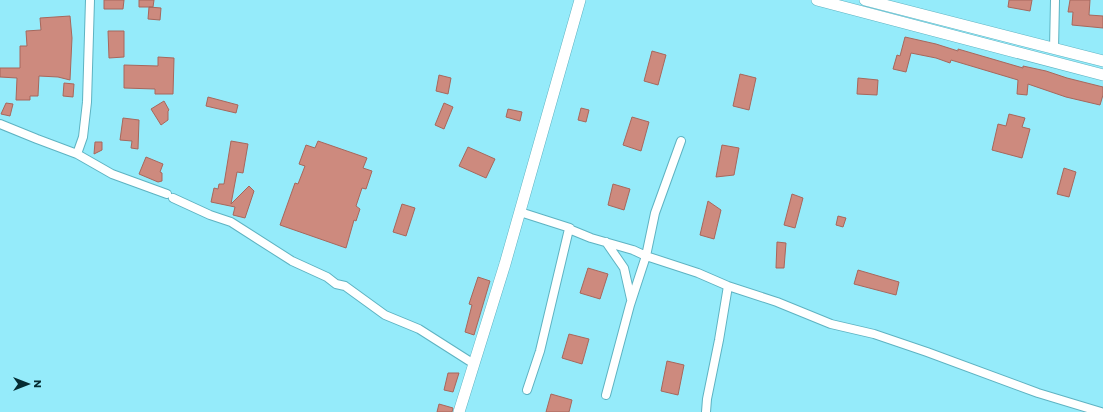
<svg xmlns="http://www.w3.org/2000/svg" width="1103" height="412" font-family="Poppins,sans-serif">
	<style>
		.building { fill: #cd8a7e; stroke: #a7675c }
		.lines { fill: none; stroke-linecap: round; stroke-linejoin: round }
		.street-casing { stroke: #5eb3c2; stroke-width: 10 }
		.secondary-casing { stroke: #5eb3c2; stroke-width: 12 }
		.street { stroke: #fff; stroke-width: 8 }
		.secondary { stroke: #fff; stroke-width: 11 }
	</style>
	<rect width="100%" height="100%" fill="#95ebfa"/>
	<path class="building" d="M104,0H124L123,9H104Z
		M139,0H154L153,7H139Z
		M1009,0H1032L1030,11L1008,7Z
		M1070,0H1090L1089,15L1103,16V28L1072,25L1073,12H1068Z
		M149,7L161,8L160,20L148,19Z
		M70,16L72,38L70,80L58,77L39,76L38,96H30V100H16L17,78L0,77V68H20V46H27L26,31L41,30L40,18Z
		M108,31H124V57L109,58Z
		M905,37L936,44L958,51V49L1023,68V66L1046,71L1067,78L1103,87V95L1100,105L1066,97L1028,84L1027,95L1017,94L1018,80L951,60L950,63L936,58L911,53L906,72L893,69L897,55L900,56Z
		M652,51L666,55L658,85L644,81Z
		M158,57L174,58L173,94H155V89L124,88V65L158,66Z
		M740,74L756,78L749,110L733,106Z
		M439,75L451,78L448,94L436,91Z
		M858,78L878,80L877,95L857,94Z
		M64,83L74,84L73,97L63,96Z
		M208,97L238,105L236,113L206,106Z
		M164,101L169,110L168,111V120L161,125L151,109Z
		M6,103L13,104L10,116L1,114Z
		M444,103L453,107L444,129L435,125Z
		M581,108L589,110L586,122L578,120Z
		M508,109L522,112L520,121L506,117Z
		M1009,114L1025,118L1022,127L1030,129L1022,158L992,150L998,124L1006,126Z
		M632,117L649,122L641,151L623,145Z
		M123,118L139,120L138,149L131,148L132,141L120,140Z
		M231,141L248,144L243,173L237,172L231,204L249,186L254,191L245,218L233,215L235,207L211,202L214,188L218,189L219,184H224Z
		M318,141L367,158L363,168L372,171L366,189L362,188L356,206L360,209L356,221L354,220L346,248L280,225L295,183L298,184L305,166L299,164L306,145L315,148Z
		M95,142H102V150L94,154Z
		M722,145L739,148L734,175L716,177Z
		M468,147L495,159L486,178L459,166Z
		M146,157L163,164L160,172L162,173V181L158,182L139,174Z
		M1064,168L1076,172L1069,197L1057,194Z
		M613,184L630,189L624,210L608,205Z
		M792,194L803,198L795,228L784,225Z
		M708,201L721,210L714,239L700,235Z
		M402,204L415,208L406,236L393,232Z
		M838,216L846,218L843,227L836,225Z
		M777,242L786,243L784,268H776Z
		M588,268L608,274L600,299L580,293Z
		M858,270L899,282L896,295L854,284Z
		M478,277L490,281L474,335L465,332L472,305L469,304Z
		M569,334L589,339L582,364L562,358Z
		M667,361L684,365L678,395L661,391Z
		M448,373H459L453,392L444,390Z
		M551,394L572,400L569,412H546Z
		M439,404L453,408L452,412H437Z"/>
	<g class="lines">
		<defs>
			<path id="street" d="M1054,49L1055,0
				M0,124L37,139L77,154L83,137L87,102L90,0
				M77,154L112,174L167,194
				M173,198L210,215L231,222L292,261L327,277L336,284L345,286L385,315L419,329L474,364
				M520,212L570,228L569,229L591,238L633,250L646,256L698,273L728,286L777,302L831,324L874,334L927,352L1038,393L1101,412
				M606,242L624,268L631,299
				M527,390L540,351L569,229
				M606,395L630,305L646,256L655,213L681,141
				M706,412L707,399L719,340L728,286"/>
			<path id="secondary" d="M817,0L1103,75
				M865,0L1103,61
				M459,412L505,264L580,0"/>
		</defs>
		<use href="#street" class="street-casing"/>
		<use href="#secondary" class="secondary-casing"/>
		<use href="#street" class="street"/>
		<use href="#secondary" class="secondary"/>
	</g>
	<g transform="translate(28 384) rotate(90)" stroke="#95ebfa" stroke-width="3" paint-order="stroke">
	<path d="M0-3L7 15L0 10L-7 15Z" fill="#062c32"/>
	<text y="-6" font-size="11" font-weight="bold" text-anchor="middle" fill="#062c32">N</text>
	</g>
</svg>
